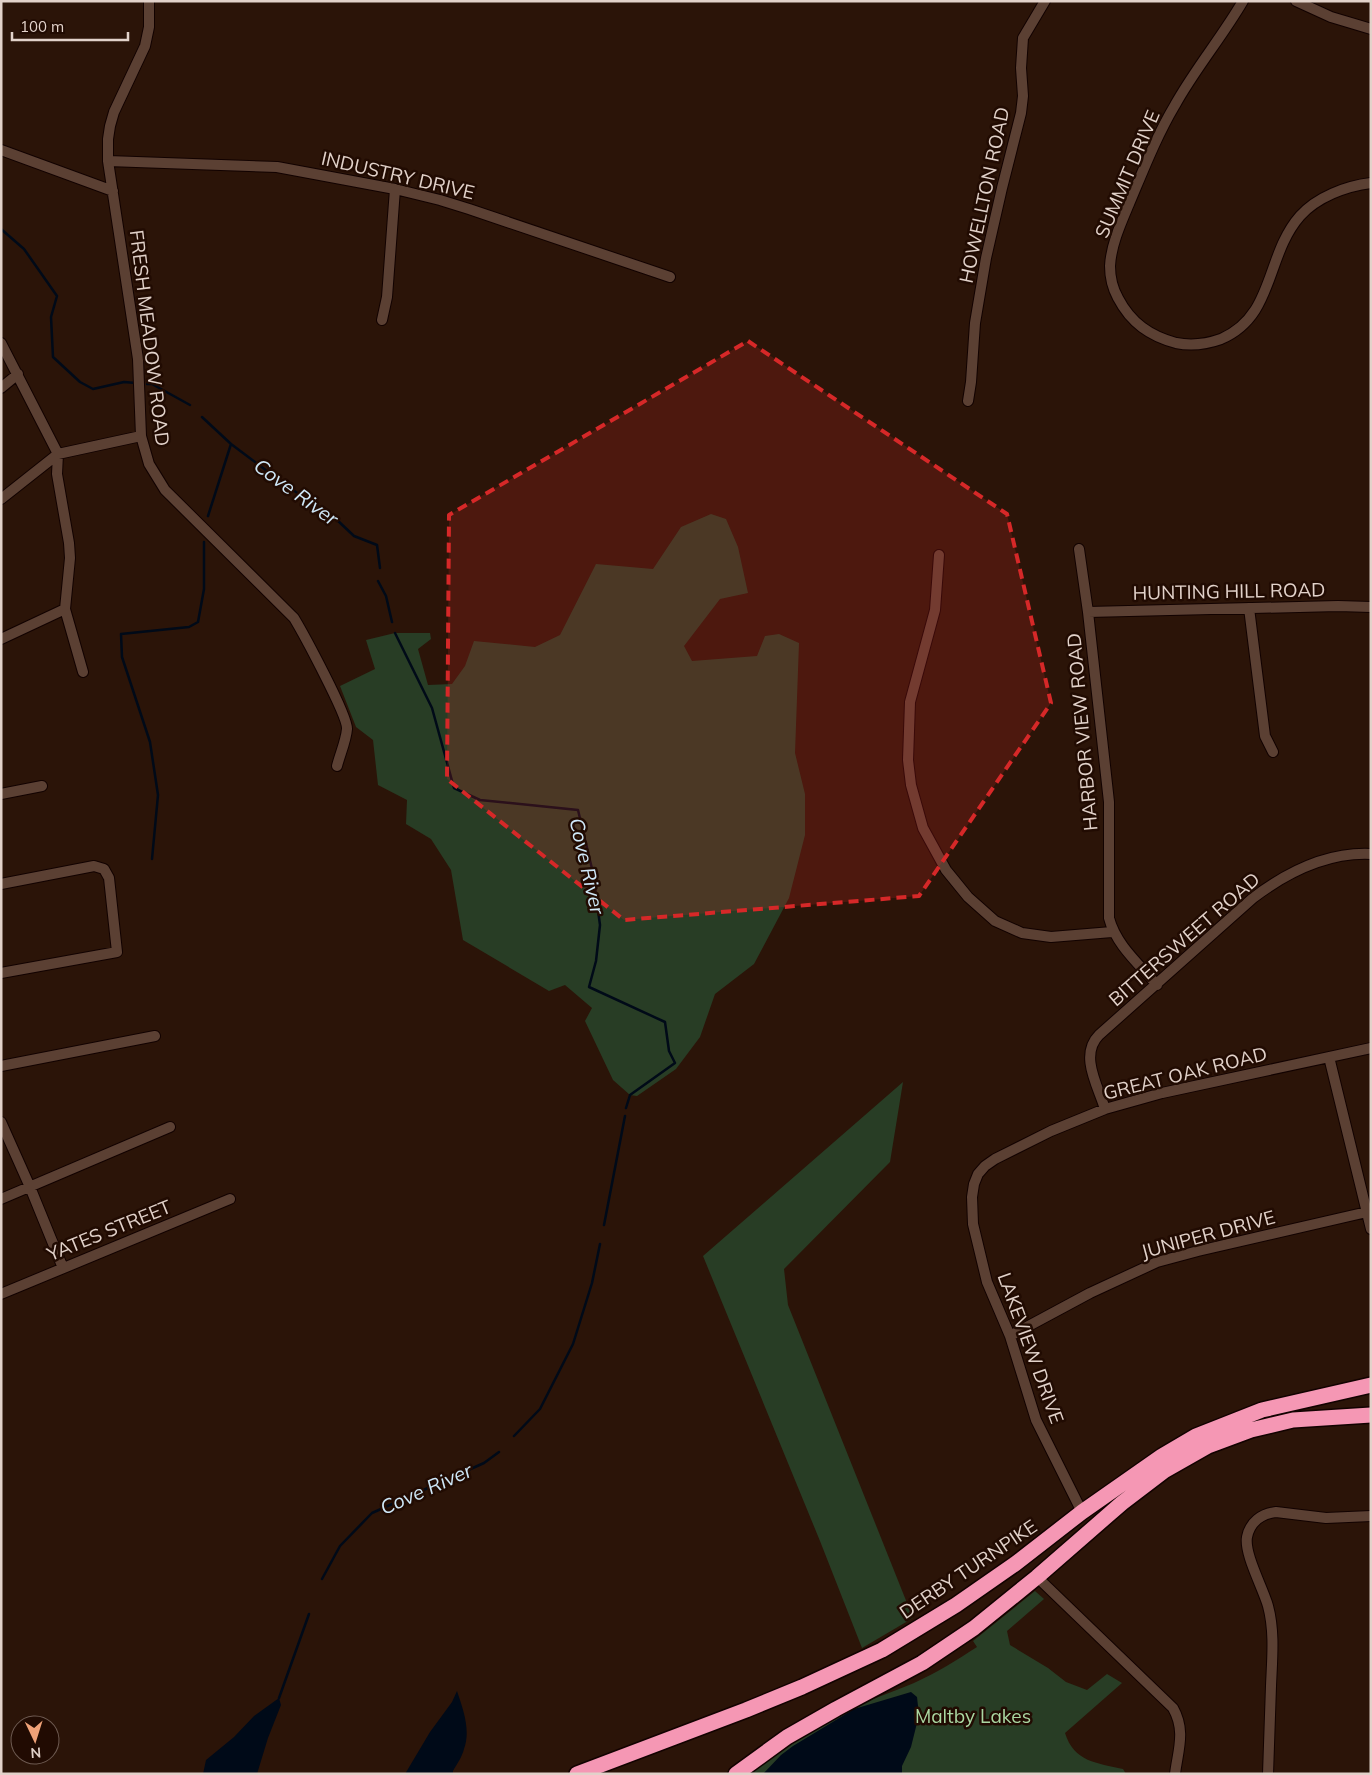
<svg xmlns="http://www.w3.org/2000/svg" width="1372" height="1775" font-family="Mulish,sans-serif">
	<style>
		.green { fill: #283d25 }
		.water { fill: #000a18 }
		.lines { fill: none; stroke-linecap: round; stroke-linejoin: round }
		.stream { stroke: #000a18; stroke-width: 2.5 }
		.minor-casing { stroke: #120200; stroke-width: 12 }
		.highway-casing { stroke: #120200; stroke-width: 18 }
		.minor { stroke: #5b4033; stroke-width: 10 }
		.highway { stroke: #f597b4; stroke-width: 15 }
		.marked { fill: #d62828; fill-opacity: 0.2; stroke: #d62828; stroke-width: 4; stroke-dasharray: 10 6; stroke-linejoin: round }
		.labels { text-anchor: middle; stroke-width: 5; stroke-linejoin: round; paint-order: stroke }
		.street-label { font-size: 19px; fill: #e2d2ca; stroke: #210b02 }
		.park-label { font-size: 19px; fill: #aad7a2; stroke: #210b02 }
		.water-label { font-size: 20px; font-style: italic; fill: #cfe8f8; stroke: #210b02 }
	</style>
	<rect width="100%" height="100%" fill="#2b1408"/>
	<path class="green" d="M711,514L726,519L738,547L748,593L720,599L684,646L692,661L757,656L765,636L779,634L799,643L795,753L805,794V835L789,898L754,964L715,994L700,1037L676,1069L637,1096L630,1095L613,1080L585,1021L592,1008L565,985L549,991L463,940L451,870L431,839L406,824L407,800L378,785L373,740L356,727L340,686L375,669L366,640L395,633H430L431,639L418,649L428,685L452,684L465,666L474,641L535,647L560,635L596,564L653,569L681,527Z
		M903,1082L890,1162L784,1269L788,1305L913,1618L862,1648L820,1541L703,1256Z
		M1035,1591L1044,1599L1007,1631L1010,1645L1048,1668L1066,1682L1087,1690L1107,1674L1122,1683L1065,1733C1074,1762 1097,1763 1123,1769L1126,1774H747C781,1748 819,1725 857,1706C876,1697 895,1691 914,1683C936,1673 957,1660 977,1647L973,1641Z"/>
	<path class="water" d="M457,1691C463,1709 471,1730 464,1749C462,1757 457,1764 453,1771V1774H405L430,1732L452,1702Z
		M911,1692L917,1697L919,1715L911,1747L902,1766V1774H763L781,1755L793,1746L854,1709Z
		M279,1698L281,1705L268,1738L257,1774H203L206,1760L234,1737L254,1716Z"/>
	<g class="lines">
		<path class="stream" d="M1,229L24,249L57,296L51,317L53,357L80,382L93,389L124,382L136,383
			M147,384H152L190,405
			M202,417L231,444L287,486L336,519L354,536L377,545L380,568
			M208,516L231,444
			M378,581L386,596L392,622
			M395,633L432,708L454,788L480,800L578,810L593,873L600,925L596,961L589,987L665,1022L669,1051L675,1063L630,1095L626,1108
			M152,859L158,795L150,742L122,657L121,634L189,627L198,622L204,589V542
			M604,1225L625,1116
			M514,1436L540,1409L573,1344L592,1283L600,1244
			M322,1579L340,1546L372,1513L484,1463L499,1452
			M279,1698L309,1614"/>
		<defs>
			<path id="minor" d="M149,1V27L145,46L114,112L110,126L108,139V161L138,359L141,436L149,464L165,490L294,618C303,633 348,716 347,729C346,741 340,754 337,766
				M1243,1C1222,37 1195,69 1175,105C1156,137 1143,171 1129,204C1121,223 1111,245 1110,266C1110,276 1113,289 1118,298C1131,323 1150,336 1176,343C1191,346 1207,344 1221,339C1275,316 1265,256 1300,216C1317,197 1346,186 1371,183
				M1296,1L1331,17L1371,29
				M1,150L113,191
				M108,161L277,167L395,189L440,200L469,209L670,277
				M382,320L387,297L395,189
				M1,343L58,454L57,474L69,543L70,558L65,609L83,672
				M1,388L18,374
				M968,401L971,382L975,323L986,258L1002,188L1021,113L1023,96L1021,68L1023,38L1045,1
				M1,499L58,454L141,436
				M1079,549L1088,612L1109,802V918C1116,945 1139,964 1157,985
				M939,555L935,610L910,702L908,760L911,785L923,828L946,870L968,897L995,921L1022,933L1051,937L1112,932
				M1249,608L1265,736L1273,752
				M1088,612L1338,606L1371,607
				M1,639L65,609
				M1,794L42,786
				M1,884L94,866L104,869L109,878L117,952L1,973
				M1329,1057L1371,1229
				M1,1066L155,1036
				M1105,1109C1098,1086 1079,1055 1099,1035L1253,898C1286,873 1328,852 1371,854
				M1,1122L30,1187L63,1268
				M1,1199L170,1127
				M1,1294L230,1199
				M1010,1336L1090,1293L1157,1262L1198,1251L1367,1212
				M1082,1512L1036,1420L1010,1336L987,1282L973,1224L972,1197L974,1184L978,1174L985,1166L995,1159L1051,1131L1105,1109L1162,1093L1371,1048
				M1037,1577L1173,1708C1186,1731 1178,1750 1175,1774
				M1268,1774C1269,1744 1270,1715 1271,1686C1272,1660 1275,1632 1268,1606C1263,1588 1244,1554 1247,1537C1250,1522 1261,1514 1276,1512L1326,1518L1371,1516"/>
			<path id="highway" d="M577,1774L746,1710L802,1687L882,1650L956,1605L1015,1564L1082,1512L1162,1456L1196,1436L1262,1410L1371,1385
				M736,1774L787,1737L836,1709L922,1663L974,1628L1037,1577L1122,1503L1164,1471L1208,1446L1251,1430L1293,1420L1371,1415"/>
		</defs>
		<use href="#minor" class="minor-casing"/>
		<use href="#highway" class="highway-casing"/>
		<use href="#minor" class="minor"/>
		<use href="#highway" class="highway"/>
	</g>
	<path class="marked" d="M748,341L1007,514L1051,703L919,896L624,920L447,779L449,515Z"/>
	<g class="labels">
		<g class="street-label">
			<text transform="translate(1127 174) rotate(-67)" y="7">SUMMIT DRIVE</text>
			<text transform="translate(398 175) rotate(13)" y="7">INDUSTRY DRIVE</text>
			<text transform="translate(984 195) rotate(-78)" y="7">HOWELLTON ROAD</text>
			<text transform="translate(150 338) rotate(83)" y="7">FRESH MEADOW ROAD</text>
			<text transform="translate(1229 591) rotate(-1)" y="7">HUNTING HILL ROAD</text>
			<text transform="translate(1082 732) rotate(-95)" y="7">HARBOR VIEW ROAD</text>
			<text transform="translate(1184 939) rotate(-41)" y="7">BITTERSWEET ROAD</text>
			<text transform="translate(1185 1073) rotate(-14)" y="7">GREAT OAK ROAD</text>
			<text transform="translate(109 1230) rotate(-22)" y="7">YATES STREET</text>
			<text transform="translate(1208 1234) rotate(-15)" y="7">JUNIPER DRIVE</text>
			<text transform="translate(1031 1348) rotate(70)" y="7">LAKEVIEW DRIVE</text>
			<text transform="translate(968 1569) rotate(-34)" y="7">DERBY TURNPIKE</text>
		</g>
		<g class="park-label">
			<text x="973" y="1723">Maltby Lakes</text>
		</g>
		<g class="water-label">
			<text transform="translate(296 492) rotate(36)" y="7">Cove River</text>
			<text transform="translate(587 866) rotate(77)" y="7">Cove River</text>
			<text transform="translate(426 1489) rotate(-24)" y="7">Cove River</text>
		</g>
	</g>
	<rect width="1372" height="1775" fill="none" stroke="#e2d2ca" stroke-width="5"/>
	<g transform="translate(35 1740) rotate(176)"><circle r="24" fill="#210b02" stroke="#6e5b52"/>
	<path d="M0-4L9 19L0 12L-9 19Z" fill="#f0a278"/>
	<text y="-8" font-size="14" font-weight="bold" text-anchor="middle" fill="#e2d2ca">N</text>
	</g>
	<path d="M12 32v8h116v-8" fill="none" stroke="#e2d2ca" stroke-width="2.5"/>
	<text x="20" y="32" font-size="15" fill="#e2d2ca" stroke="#210b02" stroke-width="4" paint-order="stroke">100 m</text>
</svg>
